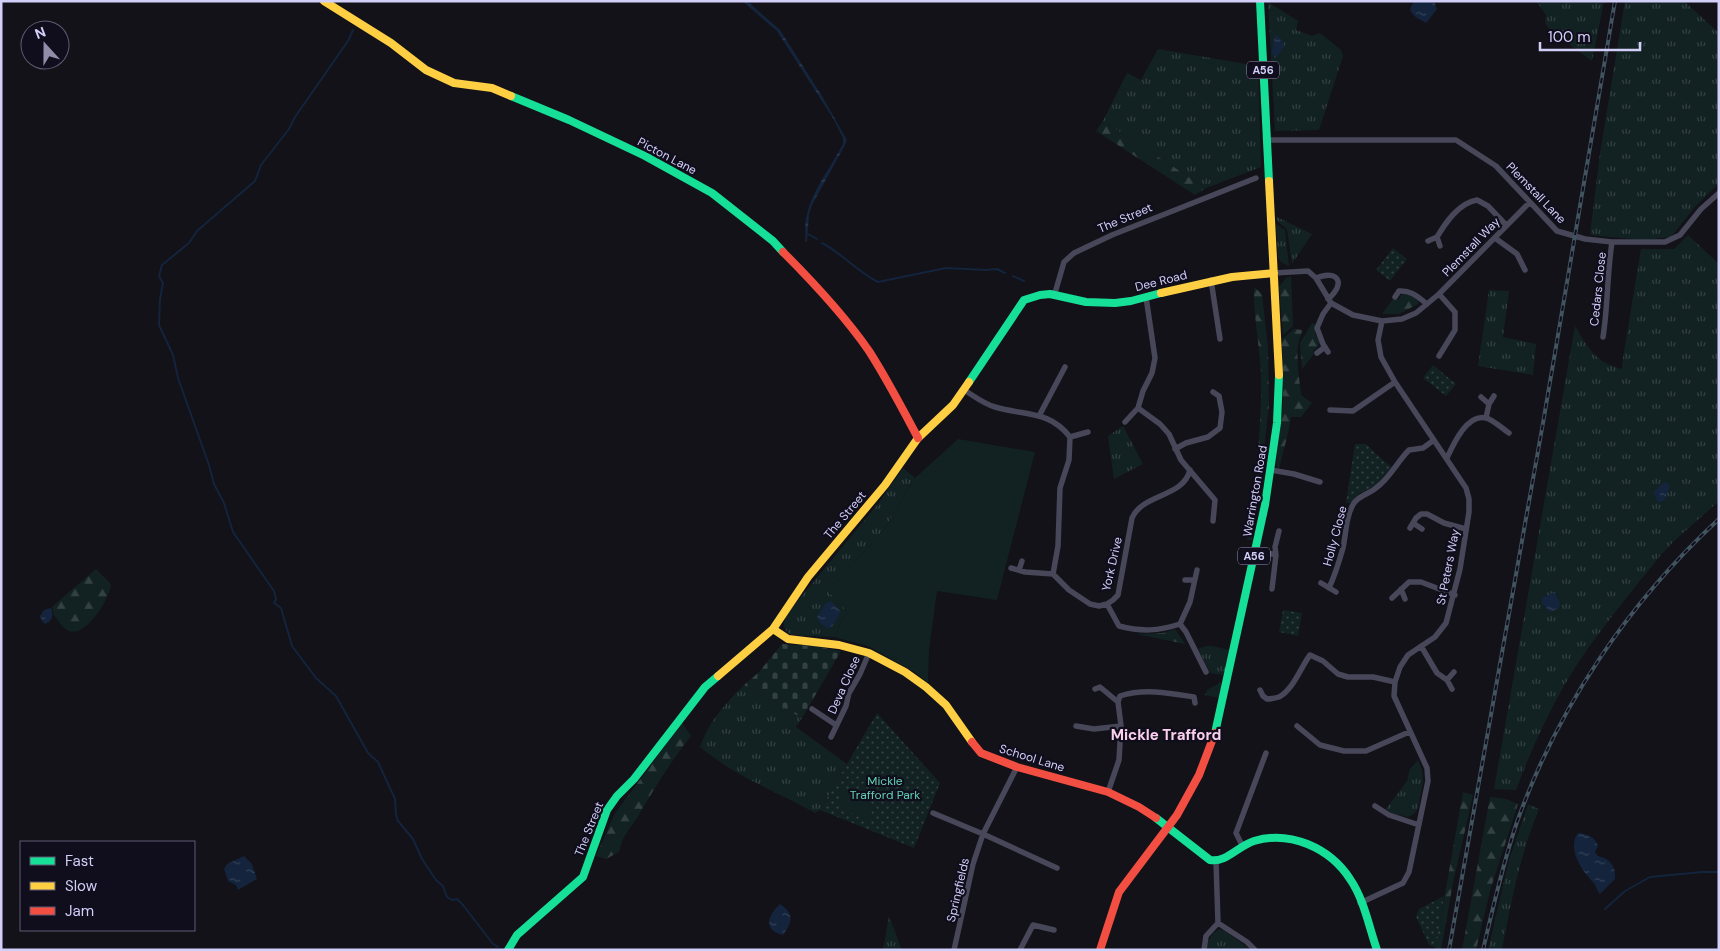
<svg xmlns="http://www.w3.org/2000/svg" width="1720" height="951" font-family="'DM Sans',sans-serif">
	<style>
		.grass { fill: url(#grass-tufts) }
		.forest { fill: url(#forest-firs) }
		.cemetery { fill: url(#cemetery-stones) }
		.park { fill: url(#park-dots) }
		.pitch { fill: #122222 }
		.water { fill: url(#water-ripples) }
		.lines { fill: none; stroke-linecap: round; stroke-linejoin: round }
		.stream { stroke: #13243c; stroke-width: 2 }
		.street { stroke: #474759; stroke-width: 5.5 }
		.fast { stroke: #16e098; stroke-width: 8 }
		.slow { stroke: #ffcf43; stroke-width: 8 }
		.jam { stroke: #f24e42; stroke-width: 8 }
		.rail-casing { stroke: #41535f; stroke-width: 4 }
		.rail { stroke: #100e1c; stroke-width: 2; stroke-dasharray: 5.5; stroke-linecap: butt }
		.labels { text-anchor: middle; stroke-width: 4.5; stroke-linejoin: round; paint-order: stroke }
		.shield { fill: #100e1c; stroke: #9895b7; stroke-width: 1 }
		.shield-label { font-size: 11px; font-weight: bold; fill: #d2cff9 }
		.street-label { font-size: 12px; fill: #d2cff9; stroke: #100e1c }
		.park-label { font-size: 12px; fill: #64d0b2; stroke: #100e1c }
		.quarter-label { font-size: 15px; font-weight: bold; fill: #fad0ec; stroke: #100e1c }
	</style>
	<defs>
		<pattern id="grass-tufts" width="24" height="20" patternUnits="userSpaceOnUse" patternTransform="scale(1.25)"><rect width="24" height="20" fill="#122222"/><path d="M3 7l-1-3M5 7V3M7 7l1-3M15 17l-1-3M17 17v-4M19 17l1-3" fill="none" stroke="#344143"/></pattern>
		<pattern id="forest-firs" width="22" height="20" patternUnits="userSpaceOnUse" patternTransform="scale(1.25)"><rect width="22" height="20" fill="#122222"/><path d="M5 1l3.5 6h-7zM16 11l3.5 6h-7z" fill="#344143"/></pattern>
		<pattern id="cemetery-stones" width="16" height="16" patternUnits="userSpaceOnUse" patternTransform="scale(1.25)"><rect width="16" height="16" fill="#122222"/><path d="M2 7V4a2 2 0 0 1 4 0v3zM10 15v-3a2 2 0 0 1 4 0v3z" fill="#344143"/></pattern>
		<pattern id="park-dots" width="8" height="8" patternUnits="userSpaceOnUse" patternTransform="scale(1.25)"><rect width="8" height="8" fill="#122222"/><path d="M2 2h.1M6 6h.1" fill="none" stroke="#344143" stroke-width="1.8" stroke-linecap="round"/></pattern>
		<pattern id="water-ripples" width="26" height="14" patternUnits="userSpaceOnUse" patternTransform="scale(1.25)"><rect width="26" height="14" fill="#13243c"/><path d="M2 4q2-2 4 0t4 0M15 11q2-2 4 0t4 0" fill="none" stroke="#344359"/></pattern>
	</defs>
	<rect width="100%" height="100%" fill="#121218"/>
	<path class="grass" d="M1536,1H1604L1592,61L1550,30L1545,23L1546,15Z
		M1625,1H1684L1719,33V183L1694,208L1671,237L1645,240L1590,235L1600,153Z
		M1268,2L1298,21L1296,30L1312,36L1320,33L1341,50L1343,56L1319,130L1275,131Z
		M1158,49L1258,66L1261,167L1206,188L1103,121L1127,73L1141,80Z
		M1277,217L1312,234L1292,264L1287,229L1277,221Z
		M1276,224L1285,230L1289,266L1281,262L1278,257Z
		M1688,235L1719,264V501L1673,542L1660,556C1636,586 1611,616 1589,647C1558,690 1535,740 1516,790L1494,789L1575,326C1589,349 1595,362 1622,369L1623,358L1641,249H1674Z
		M1489,290L1509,291L1503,337L1536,344L1533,375L1478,366Z
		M1123,426L1143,464L1114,479L1108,436Z
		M903,468L915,478L906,492L884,530L828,591L847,611L834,637L791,635C783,629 783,625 786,615L877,505Z
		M1206,646H1212L1229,650L1225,675L1210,673L1198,649Z
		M744,685L802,718L796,727L847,764L820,810L815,813C787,797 756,785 728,767C718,761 709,754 700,747C708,722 726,703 744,685Z
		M1418,760L1422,770L1423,782L1418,808L1415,813L1408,817L1391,813L1386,809L1407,781L1410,769Z
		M1528,804L1539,809C1520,855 1511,902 1502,950H1488L1509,860Z
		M889,916L902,950H883Z
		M1220,929L1225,931L1251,950H1207C1206,940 1212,933 1220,929Z"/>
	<path class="forest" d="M1103,121L1206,188L1195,195L1096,131Z
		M1291,276L1293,326L1283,335L1279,287L1286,278Z
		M1254,287L1262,294L1268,348L1269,405L1258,503L1252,540H1247C1255,486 1262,431 1261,375C1260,346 1253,316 1254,287Z
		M1405,294L1410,295L1419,300L1418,304L1399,314H1382L1393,299L1395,300L1399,299L1401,295Z
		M1312,323L1315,324V333L1320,343L1319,345L1313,351L1314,354L1302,369L1300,343Z
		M1294,329L1303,330C1293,349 1299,373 1301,395L1312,403L1301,417H1291L1288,433L1279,469L1276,465L1283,404L1282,339Z
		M96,569L110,583L111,586C108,600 85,640 67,630C63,628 56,618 54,615C53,612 53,610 52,607Z
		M1175,629L1185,644L1137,634L1163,633Z
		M1220,683L1223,686L1219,698L1205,695L1207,690Z
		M682,723L691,736C671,761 655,787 639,815C631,827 621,838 619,852L606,859L596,856L614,815Z
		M1463,792L1473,795L1453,883L1441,950H1435Z
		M1490,797L1506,799L1518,804L1490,891L1476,950H1462Z"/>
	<path class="cemetery" d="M782,644L813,646L841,651L802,718L744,685L759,672Z"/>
	<path class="park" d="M1393,248L1407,259L1390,281L1376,270Z
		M1433,365L1456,384L1446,396L1423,378Z
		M1355,444H1366L1384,461L1392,467L1374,487L1360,493L1350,503H1346Z
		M1283,610L1302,613L1298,636L1279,632Z
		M877,713L940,783L914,848L820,810Z
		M1444,896L1436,947L1429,945L1416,917L1419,909Z"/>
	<path class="pitch" d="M958,439L1035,452L997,600L937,591L929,650L928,683L916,673L868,646L834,637L847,611L828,591L884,530L906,492L915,478Z
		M841,787L874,807L867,822L840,806L839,792Z"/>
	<path class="water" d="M742,1H747L780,30L822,96L847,140L845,145L812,205L809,215L807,241L805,242C806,233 804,223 807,214C813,189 831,167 843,144V138L834,120L777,31Z
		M1414,1H1434L1437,9L1426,23C1419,18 1413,18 1410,9Z
		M1276,34L1282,40L1284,46L1280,53L1275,58L1272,53L1273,42Z
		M1666,482L1670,486L1665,499L1661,502L1657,501L1654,492L1662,484Z
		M1554,592L1560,603L1559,608L1550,612L1542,603V598Z
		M831,601L841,612L832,627L828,629L818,621L817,617L825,604Z
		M50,608L52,610C53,618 52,621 45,624L42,621L40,616L44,610Z
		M1578,833C1588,834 1595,837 1598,846L1595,852L1598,856C1611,859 1616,867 1615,879L1600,894C1597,891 1596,886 1594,883C1583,873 1566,848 1578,833Z
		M244,856L252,864L257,879L238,890L236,885L228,881L224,869L227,864Z
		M780,904C795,914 792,922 783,935C762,930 768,915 780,904Z"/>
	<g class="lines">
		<path class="stream" d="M353,30L348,41L295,117L289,129L261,165L255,181L197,231L189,243L162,265L159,276L163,283L160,299L159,325L173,355L178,378L209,465L214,484L224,503L233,532L274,591L276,599L274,603L281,608L292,646L316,678L336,696L368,753L378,762L395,799L396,815L398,821L413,839L422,859L436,880L443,886L447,897L452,900L457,899L463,905L493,944L498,947
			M808,234L817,239
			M822,243C842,253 857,272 878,282L946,268L986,270L997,269L1005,273
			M1013,276L1024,281
			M1605,909L1625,891L1650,877L1702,872H1719"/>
		<path class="street" d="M1267,140H1456L1496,166L1557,231L1585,239L1612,242H1665L1680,235L1701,209L1719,193
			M1495,238L1517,254L1525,270
			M1428,241L1437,237
			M1440,246L1437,237C1446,222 1459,203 1477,200L1488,206L1506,225
			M1274,273L1308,271L1316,278L1331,303L1353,315L1382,321L1402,319L1416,313L1439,294L1529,203
			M1316,278C1339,269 1346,284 1328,299
			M1211,280L1220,339
			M1055,293L1064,262L1074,253L1112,235L1256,178
			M1439,294L1455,312V330L1439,356
			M1395,297L1399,291C1411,290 1418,297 1427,304
			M1603,337C1608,306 1607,274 1612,242
			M1328,352L1323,344L1317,328L1323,314L1331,303
			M1317,353L1325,347
			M964,390C974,396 984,404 995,407C1025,416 1049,410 1070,437L1069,460L1060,488L1058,546L1053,574L1069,590L1090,604L1099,606L1107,604L1113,600L1118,595L1132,518C1143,493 1183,498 1190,470
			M1481,397L1489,404
			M1138,408L1160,424L1169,434L1181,460L1215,500L1213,521
			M1330,410L1353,411L1395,382
			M1039,416L1065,367
			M1486,418L1489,404L1494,396
			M1125,422L1138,408L1143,391L1152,373L1155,358L1146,297
			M1070,437L1088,432
			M1175,449L1186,443L1208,437L1220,428L1222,412L1219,396L1213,392
			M1447,458C1453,445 1467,413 1486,418C1492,419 1503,429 1509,433
			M1271,470L1294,474L1320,482
			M1413,523L1422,529
			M1410,528L1416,518L1421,514H1427L1444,523L1466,529
			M1255,550L1276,555L1272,589
			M1276,555L1275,547L1279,531
			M1011,568L1025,572L1053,574
			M1019,570L1022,561
			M1185,580H1194
			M1321,583L1336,592
			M1329,588C1335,575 1339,562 1343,548C1346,534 1346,515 1354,503C1360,495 1369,494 1376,488C1390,478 1397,462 1409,450L1423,448L1434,440
			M1401,589L1405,599
			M1392,598L1409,582H1421L1455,595
			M1107,604L1119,626C1142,632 1158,631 1180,624L1190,602L1197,570
			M1180,624L1186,632L1206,672
			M1421,646L1437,673L1447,680L1452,689
			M1447,680L1454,672
			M1095,689L1100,687L1118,702L1121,726L1119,760L1108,792
			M1260,690L1263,696L1267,699C1271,699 1276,698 1279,697C1293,690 1301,667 1310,655L1323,661L1338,674L1348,677H1373L1395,682
			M1118,702L1120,696C1144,688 1170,693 1194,697L1195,703
			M812,709L836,725
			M1076,726L1094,729L1121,726
			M1297,726L1320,745L1344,751H1366L1409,732
			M831,737L846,706L849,693L860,674L869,653
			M1375,806L1389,815L1419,825
			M933,813L983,834L1017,767
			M1242,845L1236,833L1266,753
			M1216,862L1218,923L1247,942L1255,950
			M1360,903L1403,883L1409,872L1428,781L1427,768L1394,696L1395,682L1400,667L1408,655L1435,637L1446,623L1460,569L1469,512V499L1466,488L1395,382L1381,357L1378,340L1382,321
			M954,950L973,864L983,834L1057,868
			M1020,950L1033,925L1054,930
			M1204,950L1206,936L1218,923"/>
		<path class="fast" d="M1260,1L1269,181
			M511,96L569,120L645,156L712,193L773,241L783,252
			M969,382L1024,300L1040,295L1050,294L1086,302L1115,303L1131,301L1161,293
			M1215,733L1265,505L1277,423L1279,375
			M1156,818L1210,860C1226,863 1238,846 1254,841C1290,830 1330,848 1350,879C1364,899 1369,927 1377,950
			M508,950L517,935L583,877L607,810L617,796L634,779L705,687L718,676"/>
		<path class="slow" d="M324,1L391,43L426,70L454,83L492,88L511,96
			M1269,181L1279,375
			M1161,293L1232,277L1274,273
			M773,629L788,639L839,645L869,653L905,672L926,687L946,705L972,742
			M718,676L773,629L808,577L885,485L918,438L953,405L969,382"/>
		<path class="jam" d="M783,252C814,283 844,315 869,351C887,379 902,408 918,438
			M972,742L981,753L1017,767L1108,792L1139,807L1156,818
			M1100,950L1119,892L1177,815L1199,775L1215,733"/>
		<defs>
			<path id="rail" d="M1449,950L1543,423L1615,1
				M1483,950C1493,907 1503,863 1517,822C1558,707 1629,602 1719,519"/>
		</defs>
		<use href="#rail" class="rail-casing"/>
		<use href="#rail" class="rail"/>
	</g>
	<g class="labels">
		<g class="shield">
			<rect x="1247" y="61.5" width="32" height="17" rx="4"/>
			<rect x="1238" y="547.5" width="32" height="17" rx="4"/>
		</g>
		<g class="shield-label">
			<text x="1263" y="74">A56</text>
			<text x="1254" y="560">A56</text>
		</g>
		<g class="street-label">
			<text transform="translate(667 156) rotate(28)" y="4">Picton Lane</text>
			<text transform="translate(1536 193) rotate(46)" y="4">Plemstall Lane</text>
			<text transform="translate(1125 218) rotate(-23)" y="4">The Street</text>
			<text transform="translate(1471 247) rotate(-46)" y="4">Plemstall Way</text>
			<text transform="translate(1161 281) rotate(-14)" y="4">Dee Road</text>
			<text transform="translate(1598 289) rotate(-84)" y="4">Cedars Close</text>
			<text transform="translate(1255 491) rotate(-80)" y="4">Warrington Road</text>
			<text transform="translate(845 515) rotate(-50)" y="4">The Street</text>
			<text transform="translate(1335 536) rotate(-75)" y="4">Holly Close</text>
			<text transform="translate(1112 564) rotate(-77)" y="4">York Drive</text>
			<text transform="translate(1448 567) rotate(-79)" y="4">St Peters Way</text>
			<text transform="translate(844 685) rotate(-66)" y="4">Deva Close</text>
			<text transform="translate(1032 758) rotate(17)" y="4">School Lane</text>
			<text transform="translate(589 829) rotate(-68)" y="4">The Street</text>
			<text transform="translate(958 890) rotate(-77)" y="4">Springfields</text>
		</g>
		<g class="park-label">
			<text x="885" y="785">Mickle<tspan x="885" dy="14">Trafford Park</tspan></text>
		</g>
		<g class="quarter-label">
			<text x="1166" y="740">Mickle Trafford</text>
		</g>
	</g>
	<rect width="1720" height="951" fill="none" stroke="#d2cff9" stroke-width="5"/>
	<rect x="20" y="841" width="175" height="90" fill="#100e1c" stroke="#5e5b74"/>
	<rect x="30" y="857" width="25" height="8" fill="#16e098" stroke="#5e5b74"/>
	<text x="65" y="866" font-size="15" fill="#d2cff9">Fast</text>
	<rect x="30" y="882" width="25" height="8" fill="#ffcf43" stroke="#5e5b74"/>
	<text x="65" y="891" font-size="15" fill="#d2cff9">Slow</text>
	<rect x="30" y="907" width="25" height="8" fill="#f24e42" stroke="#5e5b74"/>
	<text x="65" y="916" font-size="15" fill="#d2cff9">Jam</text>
	<g transform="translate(45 45) rotate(339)"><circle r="24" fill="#100e1c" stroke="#5e5b74"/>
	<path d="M0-4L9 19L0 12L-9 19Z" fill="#8f8daa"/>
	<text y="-8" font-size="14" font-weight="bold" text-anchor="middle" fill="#d2cff9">N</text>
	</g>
	<path d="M1540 42v8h100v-8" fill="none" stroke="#d2cff9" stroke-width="2.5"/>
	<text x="1548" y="42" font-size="15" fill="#d2cff9" stroke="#100e1c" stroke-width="4" paint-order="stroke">100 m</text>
</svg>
